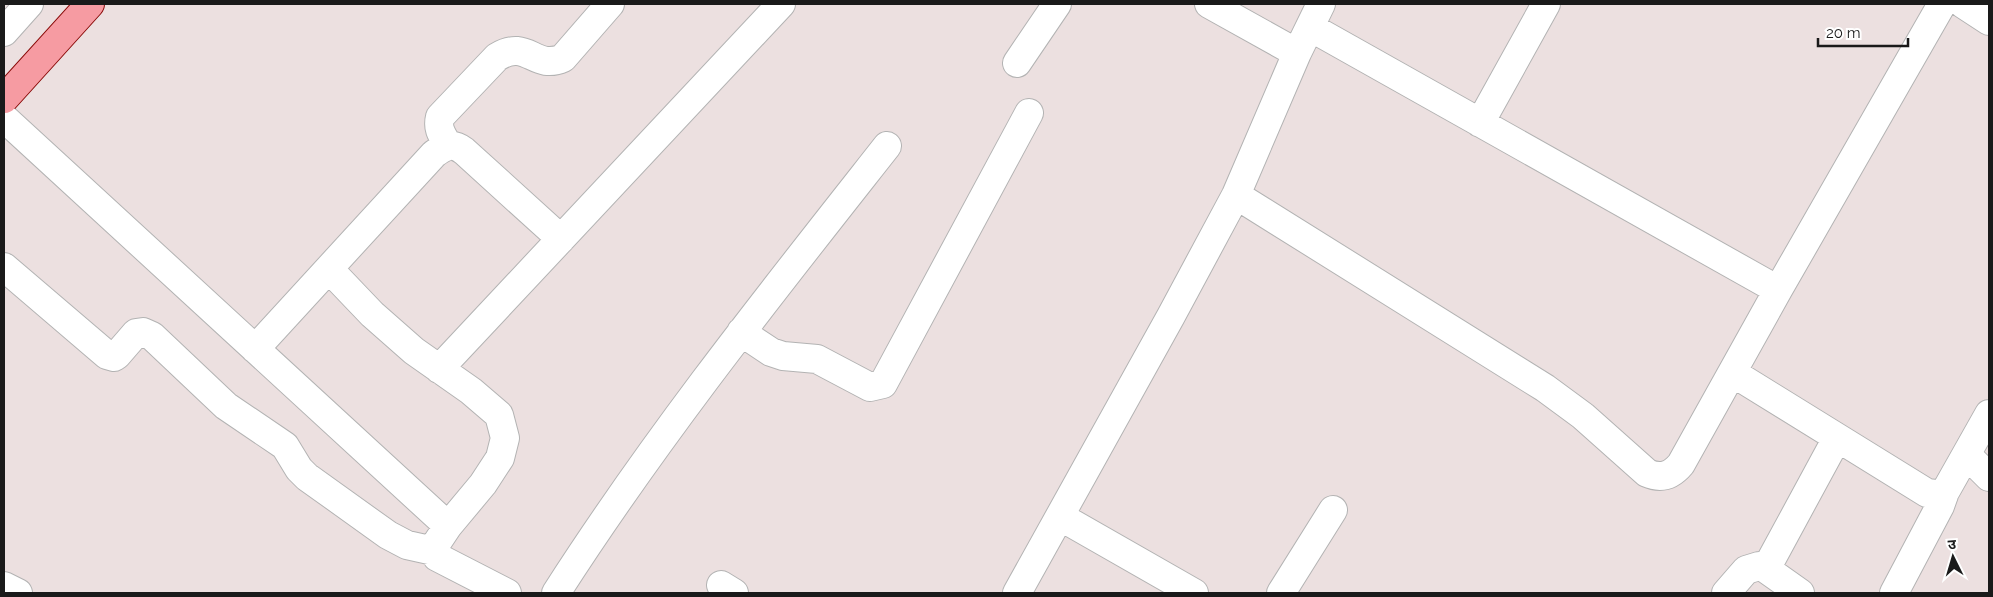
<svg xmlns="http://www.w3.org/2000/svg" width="1993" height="597" font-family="Raleway,'Noto Sans Devanagari',sans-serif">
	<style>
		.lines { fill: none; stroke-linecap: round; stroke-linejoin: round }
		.minor-casing { stroke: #b3b3b3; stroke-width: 30 }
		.major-casing { stroke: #890a08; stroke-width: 30 }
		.minor { stroke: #fff; stroke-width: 28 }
		.major { stroke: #f69ba2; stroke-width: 28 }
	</style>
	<rect width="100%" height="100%" fill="#ece0e0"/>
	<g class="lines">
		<defs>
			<path id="minor" d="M1209,4L1297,53
				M1963,4L1989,21
				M1310,27L1778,290
				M4,32L29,4
				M1017,63L1057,4
				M4,118L448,526
				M1480,123L1546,4
				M448,145C442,135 437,129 440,117L497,57C528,38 534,71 563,58L610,4
				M1236,195L1545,388L1583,416L1647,473C1661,479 1671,476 1681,464L1778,290L1942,4
				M4,267L107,355L114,357L117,355L136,333L143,332L152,336L226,406L285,446L299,469L307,477L388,535L407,545L434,551
				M329,269L372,314L414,351L471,391L499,415L505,438L500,458L483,484L448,526L434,547L437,557L507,593
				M741,332L771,352L783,356L817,359L870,387L883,384L1029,113
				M255,349L434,154C445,146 452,142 464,151L561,239
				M439,369L781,4
				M1733,373L1927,493L1935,494L1945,492
				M1967,455L1989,477
				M1061,517L1194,593
				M1766,569L1837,438
				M721,585L734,593
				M4,586L18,593
				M556,593C656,437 772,292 887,146
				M1017,593L1171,316L1236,195L1297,53L1321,4
				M1281,593L1333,510
				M1726,593L1746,570L1759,566L1766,569L1800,593
				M1894,593L1940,506L1945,492L1989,414"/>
			<path id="major" d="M4,99L90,4"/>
		</defs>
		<use href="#minor" class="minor-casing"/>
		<use href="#major" class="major-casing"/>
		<use href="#minor" class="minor"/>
		<use href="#major" class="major"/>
	</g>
	<rect width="1993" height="597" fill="none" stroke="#1a1a1a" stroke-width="10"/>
	<g transform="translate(1953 557) rotate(355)" stroke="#ffffff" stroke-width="4" paint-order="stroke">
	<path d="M0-4L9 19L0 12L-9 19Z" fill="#1a1a1a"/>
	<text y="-8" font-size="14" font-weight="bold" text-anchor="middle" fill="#1a1a1a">उ</text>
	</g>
	<path d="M1818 38v8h90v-8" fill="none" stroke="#1a1a1a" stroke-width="2.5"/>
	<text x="1826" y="38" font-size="15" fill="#1a1a1a" stroke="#ffffff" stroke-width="4" paint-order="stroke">20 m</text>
</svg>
